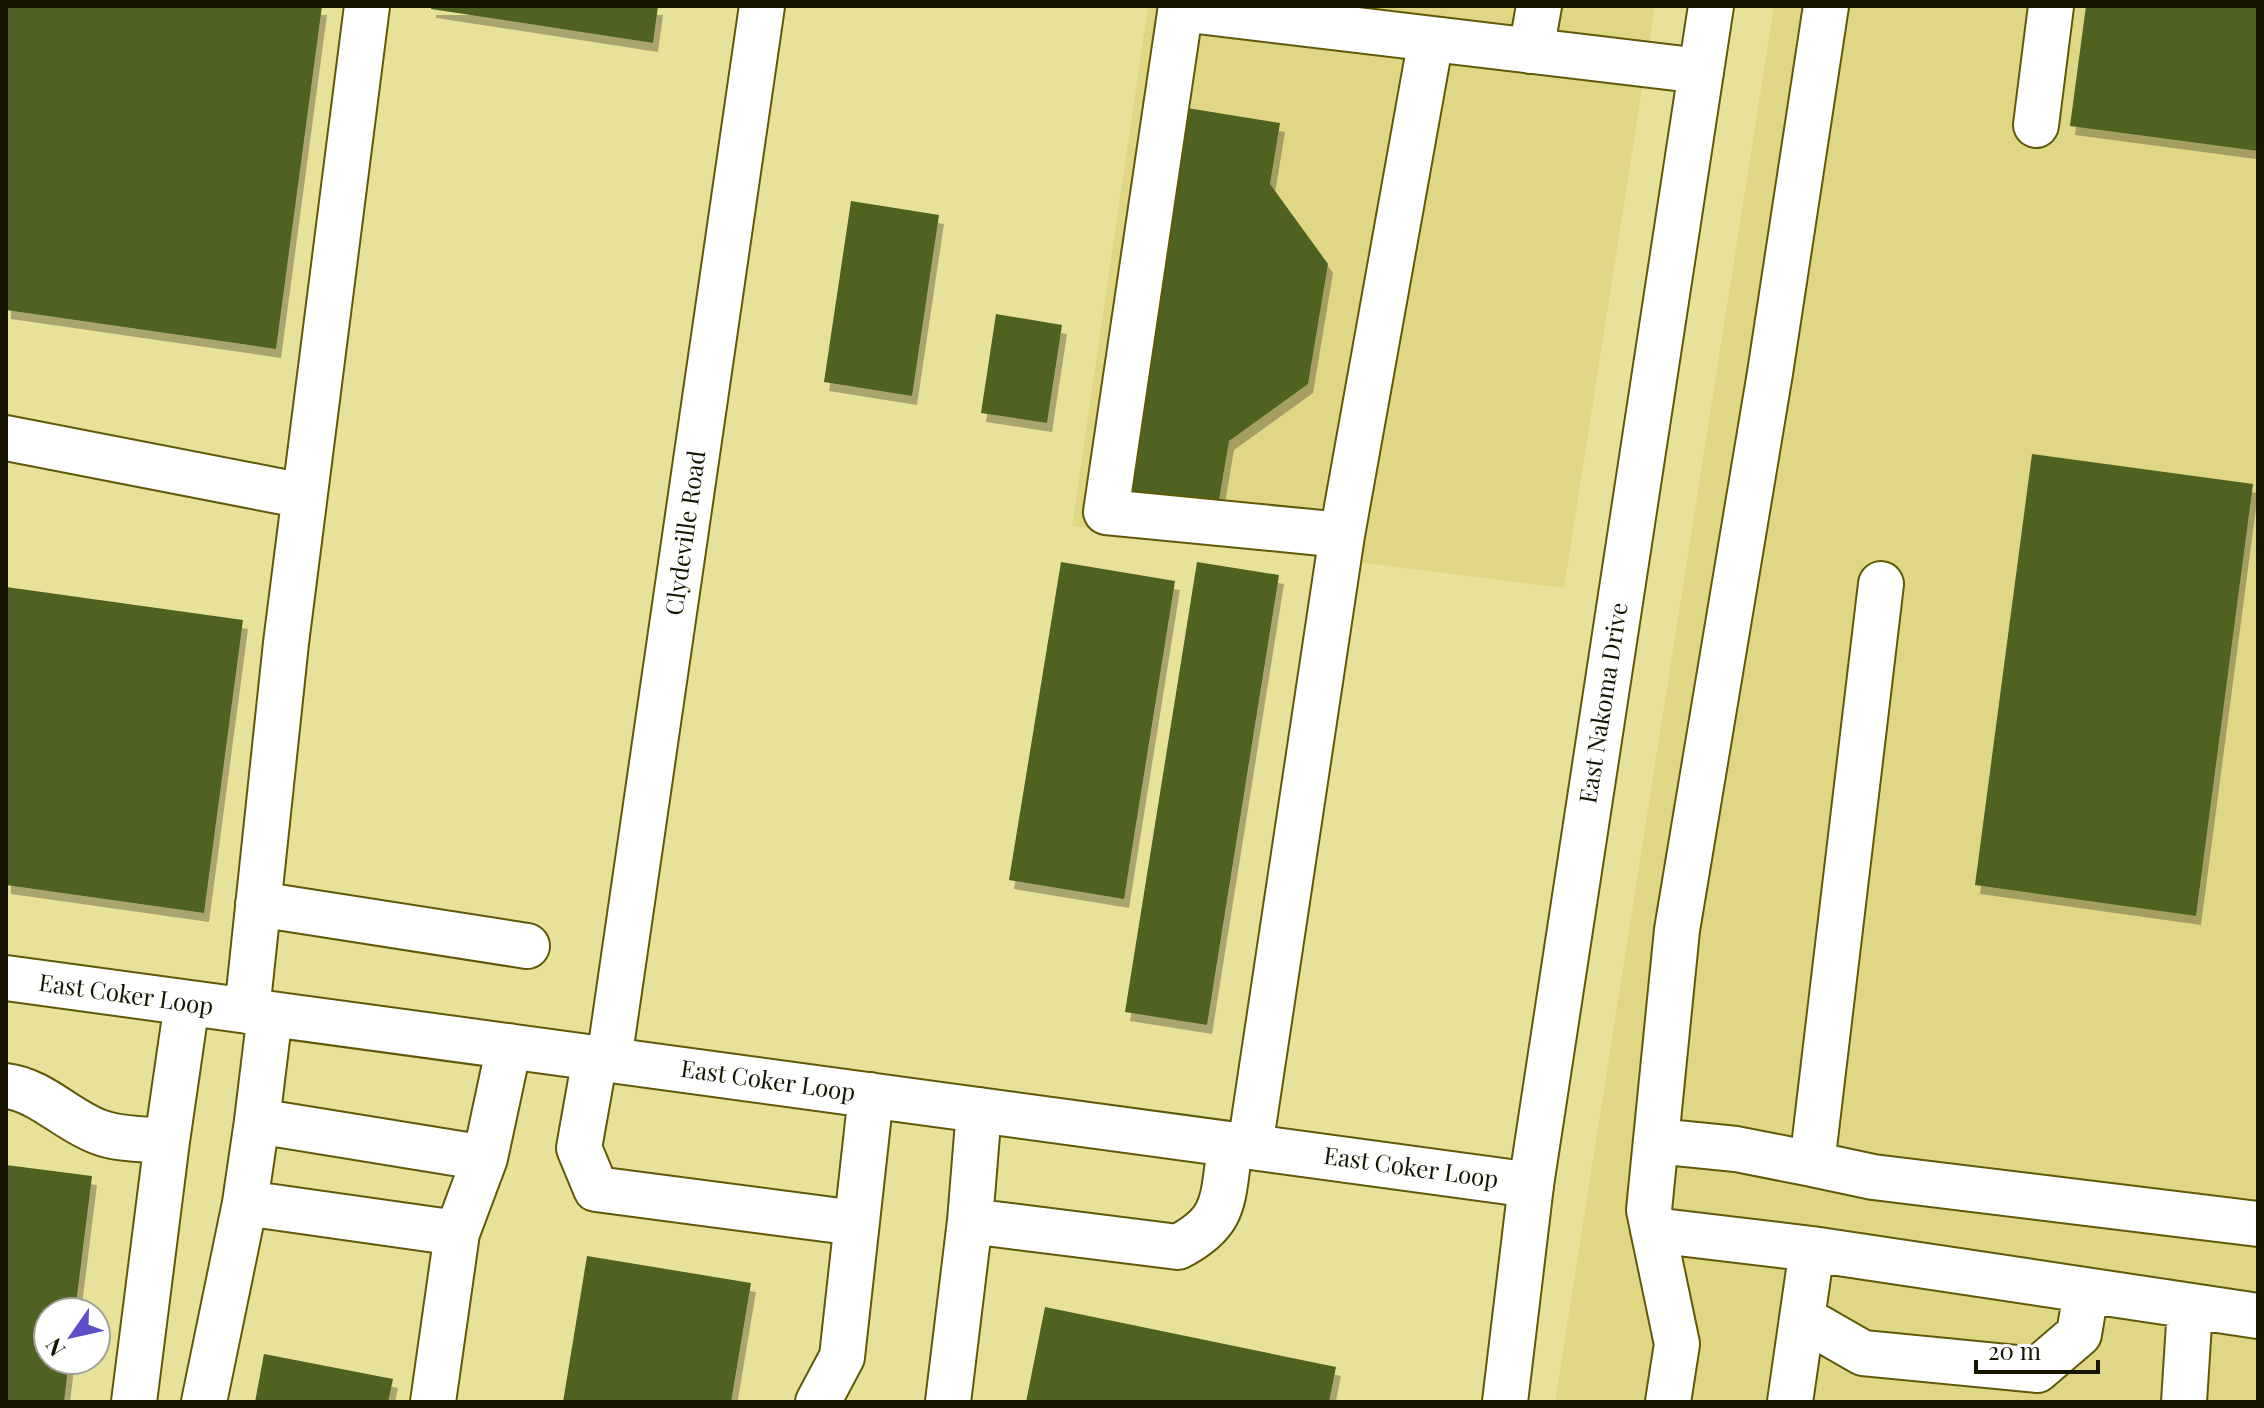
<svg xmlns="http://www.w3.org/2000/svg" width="2264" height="1408" font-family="'Playfair Display',serif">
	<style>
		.built { fill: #dfd786 }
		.building { fill: #4f6220; filter: url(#shadow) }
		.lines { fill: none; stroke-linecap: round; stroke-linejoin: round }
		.minor-casing { stroke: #605909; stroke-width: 48 }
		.major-casing { stroke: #605909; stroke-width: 48 }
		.minor { stroke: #fff; stroke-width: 44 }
		.major { stroke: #fff; stroke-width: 44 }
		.labels { text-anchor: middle; stroke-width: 8; stroke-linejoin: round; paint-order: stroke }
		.street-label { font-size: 24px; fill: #171400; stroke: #fff }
	</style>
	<defs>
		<filter id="shadow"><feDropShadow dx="5" dy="9" stdDeviation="0" flood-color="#0004"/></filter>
	</defs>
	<rect width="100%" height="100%" fill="#e8e199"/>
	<path class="built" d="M1148,6H1655L1564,588L1072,526Z
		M1774,6H2258V1402H1555Z"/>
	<path class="building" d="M6,6H322L276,349L6,310Z
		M431,6H658L653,43L431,9Z
		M2086,6H2258V151L2070,126Z
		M1187,108L1280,123L1270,184L1328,264L1308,384L1229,441L1218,506L1125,491Z
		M851,201L939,215L912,396L824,382Z
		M996,314L1062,325L1047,423L981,413Z
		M2032,454L2253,484L2196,916L1975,885Z
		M1061,562L1175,581L1124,899L1009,880Z
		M1197,562L1279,575L1207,1025L1125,1012Z
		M6,587L243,620L204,913L6,885Z
		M6,1165L92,1176L75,1312H48V1360H69L64,1402H6Z
		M587,1256L751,1283L731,1402H563Z
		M1045,1307L1336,1367L1329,1402H1026Z
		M264,1354L393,1379L388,1402H255Z"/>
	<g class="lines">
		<defs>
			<path id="minor" d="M1181,6L1106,512L1342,535
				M1181,9L1701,71
				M1531,51L1539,6
				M2036,125L2051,6
				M6,438L304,496
				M258,904L527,946
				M6,978L1531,1185
				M247,1011L286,643L367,6
				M595,1058L579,1148L596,1189L856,1223
				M609,1060L762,6
				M6,1086C41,1090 66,1120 99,1132C119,1140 146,1139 167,1141L187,1003
				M979,1110L970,1221L1178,1247C1230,1220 1221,1197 1231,1144
				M257,1121L270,1014
				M1656,1141L1736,1149L1812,1164L1881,584
				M1250,1147L1342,535L1431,39
				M1812,1164L1873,1177L2258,1224
				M245,1203L257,1121L485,1158
				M1653,1230L1812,1249
				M1802,1318L1863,1353L2037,1370L2079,1334L2086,1292
				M134,1402L167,1141
				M204,1402L245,1203L457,1233L485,1158L509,1046
				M433,1402L457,1233
				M818,1402L842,1357L871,1095
				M948,1402L970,1221
				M1668,1402L1677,1344L1649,1210L1677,930L1770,373L1826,6
				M1790,1402L1812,1249L2258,1316
				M2184,1402L2190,1308"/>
			<path id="major" d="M1505,1402L1531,1185L1711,6"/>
		</defs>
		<use href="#minor" class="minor-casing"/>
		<use href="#major" class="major-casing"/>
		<use href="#minor" class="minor"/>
		<use href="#major" class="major"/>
	</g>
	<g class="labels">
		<g class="street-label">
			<text transform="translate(686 533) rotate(-82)" y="8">Clydeville Road</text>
			<text transform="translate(1604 703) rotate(-81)" y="8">East Nakoma Drive</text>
			<text transform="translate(126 995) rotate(8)" y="8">East Coker Loop</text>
			<text transform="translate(768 1081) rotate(8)" y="8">East Coker Loop</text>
			<text transform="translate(1411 1168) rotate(8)" y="8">East Coker Loop</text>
		</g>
	</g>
	<rect width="2264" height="1408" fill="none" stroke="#171400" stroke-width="16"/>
	<g transform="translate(72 1336) rotate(236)"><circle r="38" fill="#ffffff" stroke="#a2a199" stroke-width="2"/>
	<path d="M0-6L14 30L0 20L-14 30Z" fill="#5d4ec7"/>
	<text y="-12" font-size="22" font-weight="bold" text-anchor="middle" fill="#171400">N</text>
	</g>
	<path d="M1976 1360v12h122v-12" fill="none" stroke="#171400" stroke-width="4"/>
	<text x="1988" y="1360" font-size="24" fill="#171400" stroke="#ffffff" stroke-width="6" paint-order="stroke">20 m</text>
</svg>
